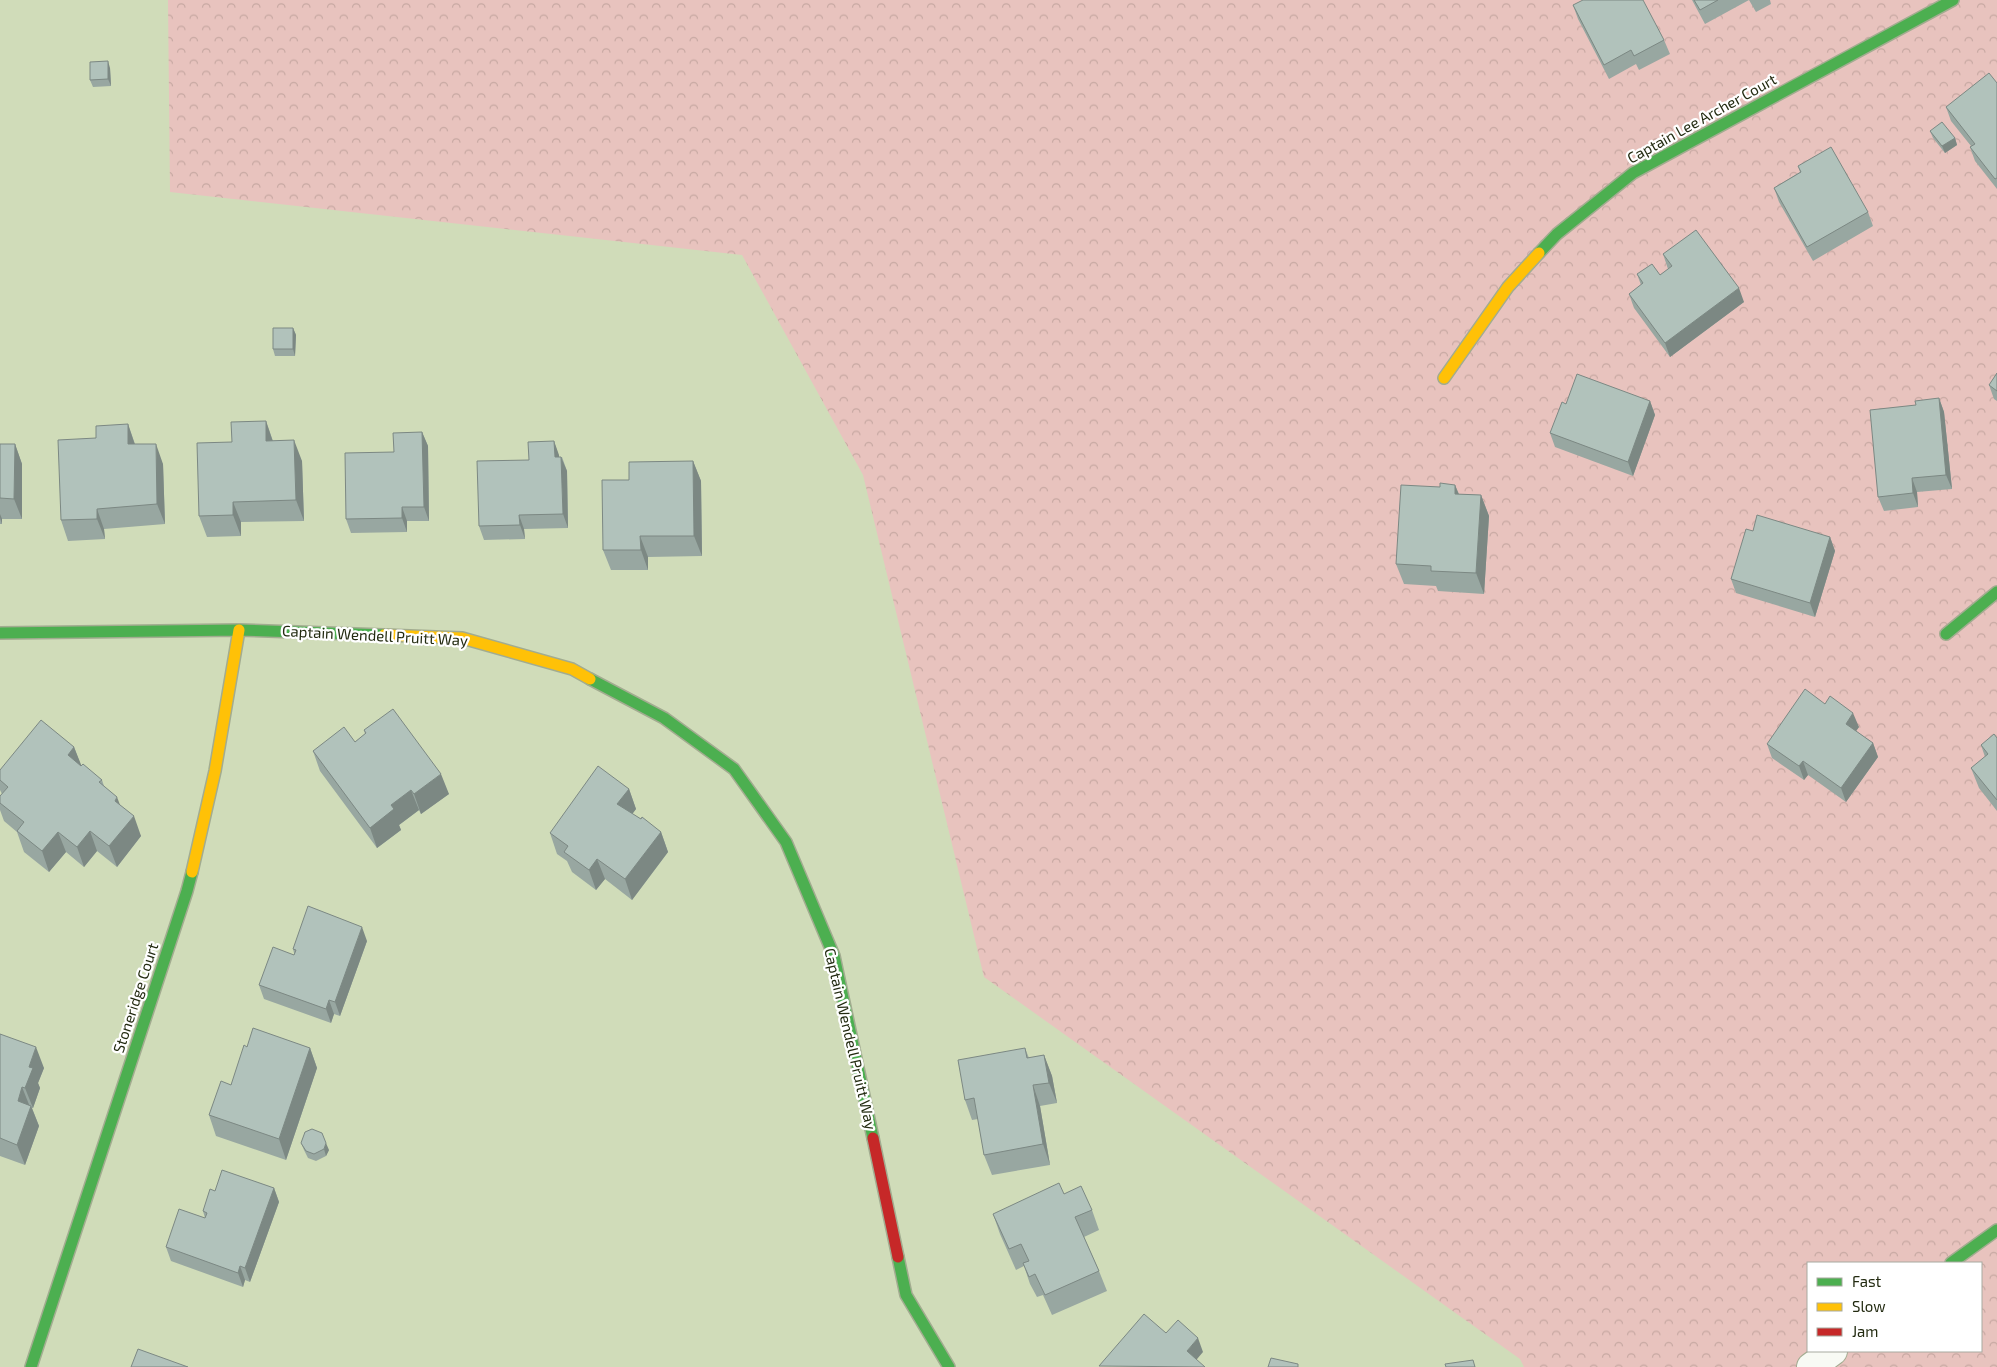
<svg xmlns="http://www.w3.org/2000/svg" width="1997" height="1367" font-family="'Exo 2',sans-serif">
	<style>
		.forest { fill: url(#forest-crowns); fill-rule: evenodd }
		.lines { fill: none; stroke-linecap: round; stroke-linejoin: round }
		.street-casing { stroke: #a2ac90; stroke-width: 30 }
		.fast-casing { stroke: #a2ac90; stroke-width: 14 }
		.slow-casing { stroke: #a2ac90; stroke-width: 14 }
		.jam-casing { stroke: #a2ac90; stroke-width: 14 }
		.street { stroke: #f8faf4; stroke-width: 28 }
		.fast { stroke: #4caf50; stroke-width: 11 }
		.slow { stroke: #ffc107; stroke-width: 11 }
		.jam { stroke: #c62828; stroke-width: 11 }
		.wall { fill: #98a7a1 }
		.shaded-wall { fill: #7c8883 }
		.building { fill: #b1c2bb; stroke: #7c8883 }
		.labels { text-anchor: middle; stroke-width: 4.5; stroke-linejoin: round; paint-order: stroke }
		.street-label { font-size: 15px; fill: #232b11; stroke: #fff }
	</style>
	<defs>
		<pattern id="forest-crowns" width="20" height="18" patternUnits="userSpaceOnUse" patternTransform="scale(1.25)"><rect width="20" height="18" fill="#e8c3be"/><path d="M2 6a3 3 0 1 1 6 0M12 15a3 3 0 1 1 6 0" fill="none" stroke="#c7a8a2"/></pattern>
	</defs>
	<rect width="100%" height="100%" fill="#d0dcb9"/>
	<path class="forest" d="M168,0H1997V1367H1524L1520,1359L984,977L863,475L742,255L170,192ZM1808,1263H1981V1351H1808Z"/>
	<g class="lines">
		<defs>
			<path id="street" d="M1811,1367L1833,1351"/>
			<path id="fast" d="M1539,253L1557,234L1633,173L1953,0
				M0,633L239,630L384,635
				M1946,634L1997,592
				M590,679L664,718L734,769L786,842L834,956L873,1138
				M898,1257L906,1295L949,1367
				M1951,1263L1997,1230
				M31,1367L187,891L192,872"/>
			<path id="slow" d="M1444,378L1508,287L1539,253
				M384,635L462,638L572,669L590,679
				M192,872L215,771L239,630"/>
			<path id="jam" d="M873,1138L898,1257"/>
		</defs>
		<use href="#street" class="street-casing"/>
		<use href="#fast" class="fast-casing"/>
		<use href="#slow" class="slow-casing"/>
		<use href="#jam" class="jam-casing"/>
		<use href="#street" class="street"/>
		<use href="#fast" class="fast"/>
		<use href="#slow" class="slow"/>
		<use href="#jam" class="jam"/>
	</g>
	<path class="wall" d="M1692,0H1749L1705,24Z
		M1749,0H1770L1771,4L1756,12Z
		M1573,5L1664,40L1670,54L1639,70L1636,64L1609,79L1578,19Z
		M110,68L111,86L93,87L90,80Z
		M1997,83V189L1975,161L1970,147L1971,146L1951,121L1946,107Z
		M1930,131L1955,138L1957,145L1945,153L1933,138Z
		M1798,166L1868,212L1873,226L1813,261L1779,202L1774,188L1800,172Z
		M1663,254L1744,302L1670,357L1634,308L1629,294L1641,285L1637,274L1660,275L1668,269Z
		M293,328L296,335L295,356H275L273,349Z
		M1997,373V401L1994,399L1989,385Z
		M1939,398L1944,412L1952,489L1917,492L1918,507L1884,511L1878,497L1916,405Z
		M1650,401L1655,415L1633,476L1555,447L1550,433L1566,404Z
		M266,421L273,441L302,461L304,521L241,522V536L207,537L199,516L232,442Z
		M128,424L135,444L163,464L165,524L104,529L105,539L68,541L61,520L96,438Z
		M422,432L428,446L429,521H407V532L351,533L346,519L394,452Z
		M554,441L559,457H562L567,471L568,528L524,529L525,539L484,540L479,526L529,460Z
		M0,444H15L22,464V519H2V524H0Z
		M693,461L701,481L702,556L648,557V570H611L603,550L629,480Z
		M1455,485L1459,494L1481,495L1489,516L1484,594L1438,591L1436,586L1404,584L1396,564L1440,487Z
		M1753,531L1830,537L1835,551L1815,617L1736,593L1731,579Z
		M1825,704L1859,727L1856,731L1873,743L1878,757L1846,802L1808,775L1804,780L1772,758L1767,744Z
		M364,730L449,794L421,814L419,810L399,825L401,830L377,848L320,771L313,751L355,742L365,734Z
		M1997,738V811L1979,788L1971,768L1985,757L1981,745Z
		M74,747L81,766L102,780L104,786L120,805L141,836L117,867L97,851L84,867L66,852L49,872L24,852L17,832L4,821L0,810V796L2,794L0,790V770Z
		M629,789L636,809L632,814L661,832L668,852L632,900L605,879L596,890L572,872L567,861L557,854L550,833Z
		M367,941L340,1016L334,1014L331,1023L264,999L259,985L294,955V953L293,949Z
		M0,1034L44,1068L38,1083L40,1088L33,1108H32L39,1126L25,1165L0,1156Z
		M247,1047L310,1048L317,1068L286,1160L216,1136L209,1115L231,1085Z
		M1025,1048L1029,1058L1044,1055L1052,1076L1057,1103L1040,1106L1050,1165L992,1175L984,1155L978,1119L972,1120L965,1100Z
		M301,1143L329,1150L326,1156L316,1161L308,1158L304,1150Z
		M274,1188L279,1202L250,1282L245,1280L243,1287L171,1261L166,1247L205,1218L203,1211L215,1191Z
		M1092,1210L1099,1230L1084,1237L1099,1271L1107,1291L1052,1315L1043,1295L1037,1297L1030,1284L1024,1266L1016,1270L1000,1234L993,1214Z"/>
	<path class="shaded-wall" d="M108,61L110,68L111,86L108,79Z
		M1955,138L1957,145L1945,153L1942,146Z
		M1739,288L1744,302L1670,357L1665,343Z
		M293,328L296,335L295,356L293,349Z
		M1939,398L1944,412L1952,489L1946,475Z
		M1650,401L1655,415L1633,476L1628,462Z
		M266,421L273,442L266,441Z
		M128,424L135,445L128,444Z
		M422,432L428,446L429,521L424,507Z
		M294,440L302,461L304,521L296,500Z
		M554,441L559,455L560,471L555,457Z
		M15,444L22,464V519L14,499Z
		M156,444L163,464L165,524L157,504Z
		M561,457L567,471L568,528L563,514Z
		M693,461L701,481L702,556L694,536Z
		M1912,478L1917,492L1918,507L1913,493Z
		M1455,485L1463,505L1455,494Z
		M1481,495L1489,516L1484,594L1476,573Z
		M233,502L241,522V536L233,515Z
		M402,507L407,521V532L402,518Z
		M97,509L104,529L105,539L97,519Z
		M0,514L2,519V524L0,518Z
		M519,515L524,529L525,539L520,525Z
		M640,536L648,557V570L641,550Z
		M1830,537L1835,551L1815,617L1810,603Z
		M1853,713L1859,727L1851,738L1846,724Z
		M1873,743L1878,757L1846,802L1841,788Z
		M74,747L82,767L68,755Z
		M1803,761L1808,775L1804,780L1799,766Z
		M441,774L449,794L421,814L414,794Z
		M629,789L636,809L624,825L617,804Z
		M411,790L419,810L399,825L401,830L377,848L370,828L391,805Z
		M117,797L125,818L115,801Z
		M134,816L141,836L117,867L109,846Z
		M90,831L97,851L84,867L77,847Z
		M58,832L66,852L49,872L42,851Z
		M661,832L668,852L632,900L625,879Z
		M597,859L605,879L596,890L589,870Z
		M362,927L367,941L340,1016L335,1002Z
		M329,1000L334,1014L331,1023L326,1009Z
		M36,1047L44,1068L38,1083L40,1088L33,1108L25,1088L29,1067Z
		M310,1048L317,1068L286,1160L279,1139Z
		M1044,1055L1052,1076L1057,1103L1049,1083Z
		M1033,1085L1040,1106L1050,1165L1043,1144Z
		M22,1087L30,1107L18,1101Z
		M31,1106L39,1126L25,1165L17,1145Z
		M326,1143L329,1150L326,1156L324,1149Z
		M274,1188L279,1202L250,1282L245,1268Z
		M240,1266L245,1280L243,1287L238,1273Z
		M1198,1338L1203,1352L1192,1365L1187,1351Z"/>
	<path class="building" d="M1583,0H1643L1664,40L1634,56L1631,50L1604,65L1573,5Z
		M1694,0H1718L1700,10Z
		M108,61V79L90,80V62Z
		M1989,73L1997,83V178L1995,179L1970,147L1975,144L1946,107Z
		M1942,122L1955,138L1942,146L1930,131Z
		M1831,147L1868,212L1807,247L1774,188L1801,172L1798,166Z
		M1696,230L1739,288L1665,343L1629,294L1643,283L1637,274L1652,264L1660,275L1672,266L1663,254Z
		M273,328H293V349H273Z
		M1997,373V391L1989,385Z
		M1577,374L1650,401L1628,462L1550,433L1562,402L1566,404Z
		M1939,398L1946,475L1912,478L1913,493L1878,497L1870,410L1916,405L1915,401Z
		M266,421V441L294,440L296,500L233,502V515L199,516L197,443L232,442L231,422Z
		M128,424V444H156L157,504L97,509V519L61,520L58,440L96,438V426Z
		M422,432L424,507H402V518L346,519L345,453L394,452L393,433Z
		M554,441L555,457H561L563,514L519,515L520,525L479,526L477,461L529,460L528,442Z
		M0,444H15L14,499L0,498Z
		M693,461L694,536H640L641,550H603L602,480H629V462Z
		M1440,483L1455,485V494L1481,495L1476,573L1431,571V566L1396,564L1401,485L1440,487Z
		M1757,515L1830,537L1810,603L1731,579L1746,529L1753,531Z
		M1805,689L1825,704L1830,696L1853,713L1846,724L1873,743L1841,788L1803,761L1799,766L1767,744Z
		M393,709L441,774L414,794L411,790L391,805L394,809L370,828L313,751L344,727L355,742L366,733L364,730Z
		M41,720L74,747L68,755L81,766L83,764L102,780L99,782L117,797L115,801L134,816L109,846L90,831L77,847L58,832L42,851L17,831L24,822L0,803V796L8,787L0,780V770Z
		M1994,734L1997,738V800L1971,768L1988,754L1981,745Z
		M598,766L629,789L617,804L641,819L642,817L661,832L625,879L597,859L589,870L564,852L568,846L550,833Z
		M308,906L362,927L335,1002L329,1000L326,1009L259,985L273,947L294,955L296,950L293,949Z
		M253,1028L310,1048L279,1139L209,1115L221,1081L231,1085L244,1045L247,1047Z
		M0,1034L36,1047L29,1067L33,1068L25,1088L22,1087L18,1101L31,1106L17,1145L0,1138Z
		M1025,1048L1027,1058L1044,1055L1049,1083L1033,1085L1043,1144L984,1155L974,1098L965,1100L958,1060Z
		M312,1129L322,1133L326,1143L324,1149L314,1154L306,1151L301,1143L305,1132Z
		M222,1170L274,1188L245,1268L240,1266L238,1273L166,1247L179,1209L205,1218L207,1213L203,1211L210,1189L215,1191Z
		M1059,1183L1064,1194L1081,1186L1092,1210L1075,1217L1099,1271L1045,1295L1035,1274L1029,1277L1023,1263L1029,1261L1021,1244L1009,1249L993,1214Z
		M1144,1314L1166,1333L1178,1320L1198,1338L1187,1351L1205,1367L1099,1366Z
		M138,1349L188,1367H131Z
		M1271,1358L1298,1364V1367H1268Z
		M1473,1360L1475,1367H1446L1445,1364Z"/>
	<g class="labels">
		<g class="street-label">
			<text transform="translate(1702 119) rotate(-29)" y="5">Captain Lee Archer Court</text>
			<text transform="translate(375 636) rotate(3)" y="5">Captain Wendell Pruitt Way</text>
			<text transform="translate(136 998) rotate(-72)" y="5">Stoneridge Court</text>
			<text transform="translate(850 1039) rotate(77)" y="5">Captain Wendell Pruitt Way</text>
		</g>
	</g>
	<rect x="1807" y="1262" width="175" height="90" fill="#ffffff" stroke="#a7aaa0"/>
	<rect x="1817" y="1278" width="25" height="8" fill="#4caf50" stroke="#a7aaa0"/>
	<text x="1852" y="1287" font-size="15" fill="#232b11">Fast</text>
	<rect x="1817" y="1303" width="25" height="8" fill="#ffc107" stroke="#a7aaa0"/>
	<text x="1852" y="1312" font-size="15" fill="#232b11">Slow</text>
	<rect x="1817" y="1328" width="25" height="8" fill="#c62828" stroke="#a7aaa0"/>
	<text x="1852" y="1337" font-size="15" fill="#232b11">Jam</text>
</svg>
